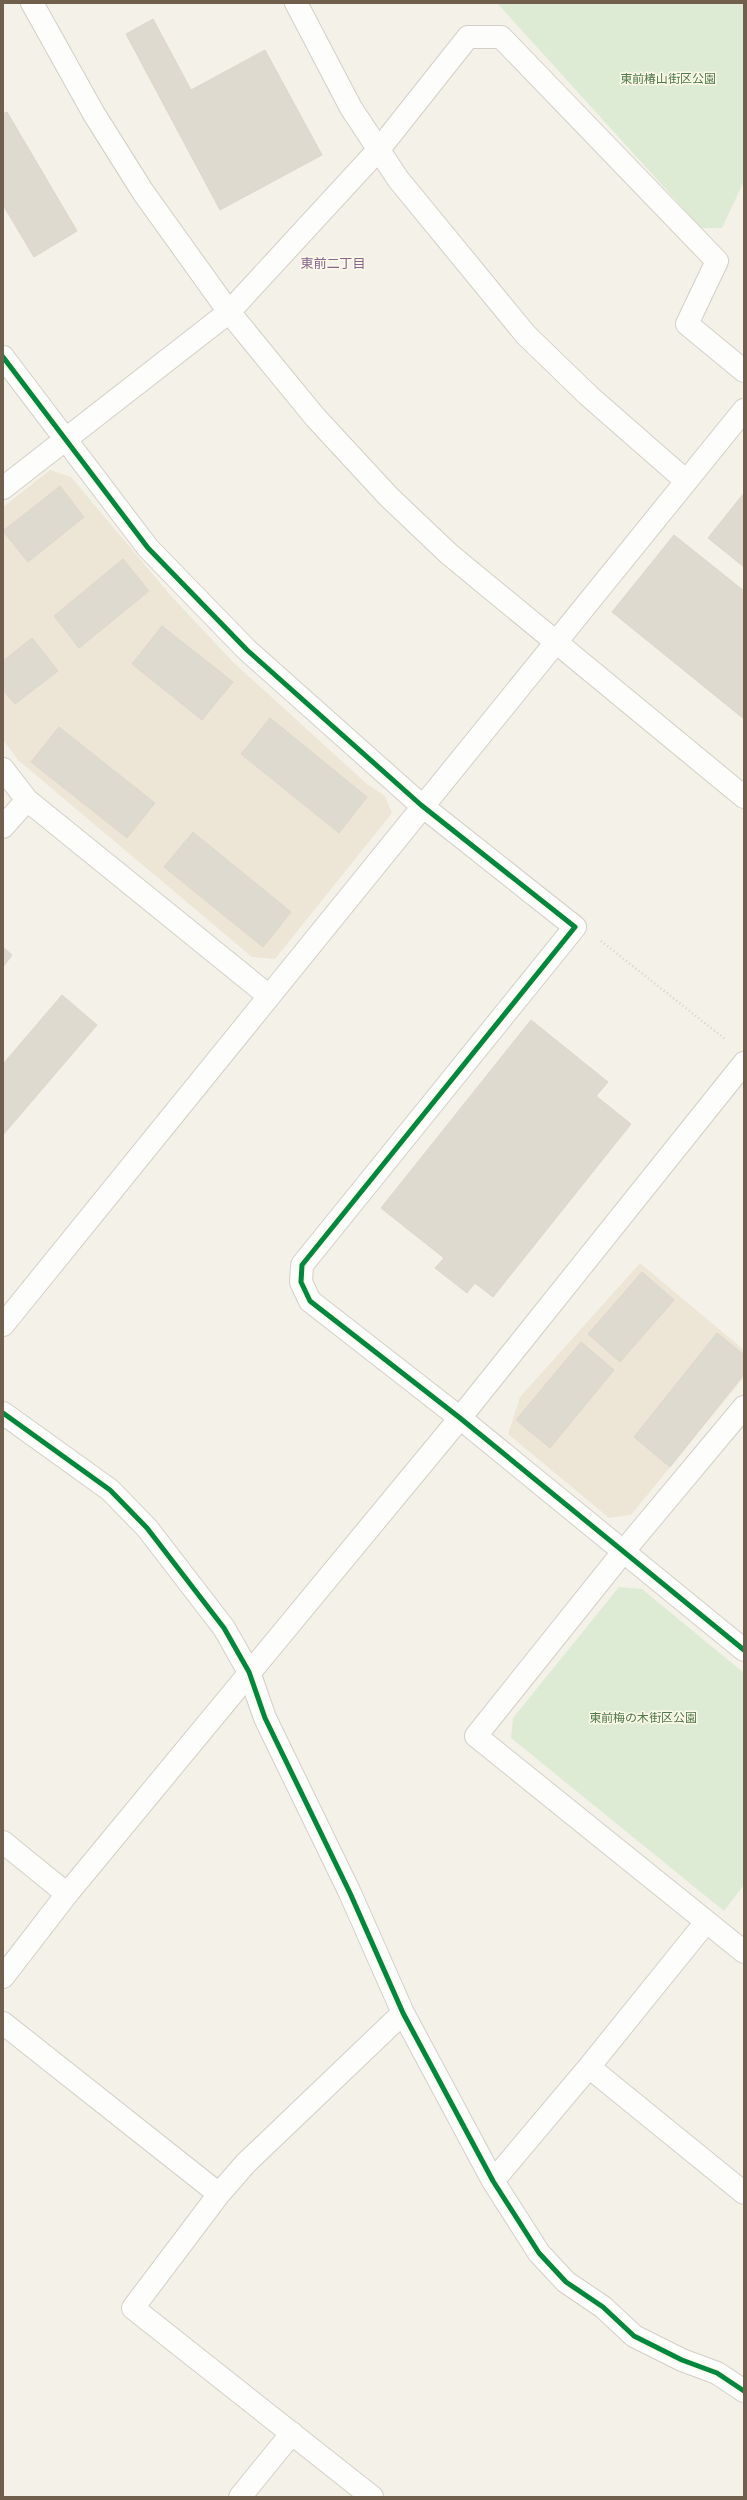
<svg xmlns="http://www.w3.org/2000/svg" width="747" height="2500" font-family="Quicksand,'Noto Sans JP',sans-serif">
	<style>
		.residential { fill: #ede6d6 }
		.green { fill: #ddebd4 }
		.building { fill: #dfdad0; stroke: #dcd6cb }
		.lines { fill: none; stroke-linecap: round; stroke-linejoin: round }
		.street-casing { stroke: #d3cfc7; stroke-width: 24 }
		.secondary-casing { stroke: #d2cec4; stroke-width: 24 }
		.path { stroke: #d6d0c9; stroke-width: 2.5; stroke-dasharray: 1 3; stroke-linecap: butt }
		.street { stroke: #fdfdfc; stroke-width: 22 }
		.secondary { stroke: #fdfdfc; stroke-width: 22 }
		.cycleway-casing { stroke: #fdf9e9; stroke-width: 8 }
		.cycleway { stroke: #00873e; stroke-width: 5 }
		.labels { text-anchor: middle; stroke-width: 3; stroke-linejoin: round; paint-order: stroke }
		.park-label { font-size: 12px; fill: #4d7948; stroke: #fdf9e9 }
		.neighbourhood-label { font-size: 13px; fill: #86648c; stroke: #fdf9e9 }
	</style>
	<rect width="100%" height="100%" fill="#f4f2e8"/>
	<path class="residential" d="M50,470L71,477L171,596L233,662L367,784L385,796L392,813L275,959L252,957L19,761L3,740V507Z
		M640,1263L744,1350V1377L631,1515L609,1518L508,1434L520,1397Z"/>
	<path class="green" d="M497,3H744V181L722,228H701Z
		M619,1587L642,1589L744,1673V1885L724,1911L511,1738L513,1718Z"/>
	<path class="building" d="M153,19L191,90L265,50L322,155L220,210L126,34Z
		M7,112L77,231L34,257L3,205V114Z
		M60,486L84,517L28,562L3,531Z
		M744,493V567L708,538Z
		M674,535L744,591V719L612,612Z
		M123,559L149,591L79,648L54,616Z
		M162,626L233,682L202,720L132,664Z
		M32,638L58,671L15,704L3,690V661Z
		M270,718L367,797L339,833L241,754Z
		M59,727L155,803L127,838L31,762Z
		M193,832L291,912L263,947L164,867Z
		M3,947L12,955L3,967Z
		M62,995L97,1025L3,1135V1064Z
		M531,1020L608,1082L596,1096L631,1124L493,1297L475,1283L467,1293L435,1268L444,1258L381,1208Z
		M642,1272L674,1300L620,1362L588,1334Z
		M717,1333L744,1355V1374L670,1467L634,1437Z
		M581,1342L614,1370L550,1448L516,1420Z"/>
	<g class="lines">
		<defs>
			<path id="street" d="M296,3L351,108L398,179L526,335L589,396L685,480
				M3,357L148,548L247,650L421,805L575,927L302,1265L301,1282L310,1301L460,1418L744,1650
				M3,488L229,312L380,148L468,37H501L717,261L687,324L744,371
				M3,769L27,800L269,996
				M3,827L27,800
				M3,1325L744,410
				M744,1407L623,1552L476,1736L744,1952
				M3,1413L110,1490L147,1528L224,1628L249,1672L265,1718L350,1893L403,2013L493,2181L539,2253L566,2282L603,2307L634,2336L682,2360L717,2373L744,2391
				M3,1842L67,1894
				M3,2023L219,2194
				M589,2067L744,2193
				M493,2181L589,2067L706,1922
				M240,2497L292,2433
				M372,2497L133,2308L219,2194L246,2163L403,2013"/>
			<path id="secondary" d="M32,3L94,114L143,192L229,312L315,417L389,497L449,554L744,797
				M3,1977L67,1894L460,1418L744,1063"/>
		</defs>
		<use href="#street" class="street-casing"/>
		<use href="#secondary" class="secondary-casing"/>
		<path class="path" d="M601,941L725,1039"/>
		<use href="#street" class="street"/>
		<use href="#secondary" class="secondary"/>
		<defs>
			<path id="cycleway" d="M3,357L148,548L247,650L421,805L575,927L302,1265L301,1282L310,1301L460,1418L744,1650
				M3,1413L110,1490L147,1528L224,1628L249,1672L265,1718L350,1893L403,2013L493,2181L539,2253L566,2282L603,2307L634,2336L682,2360L717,2373L744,2391"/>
		</defs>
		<use href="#cycleway" class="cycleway-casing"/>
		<use href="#cycleway" class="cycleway"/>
	</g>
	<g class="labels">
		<g class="park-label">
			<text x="668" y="83">東前椿山街区公園</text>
			<text x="643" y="1722">東前梅の木街区公園</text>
		</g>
		<g class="neighbourhood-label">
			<text x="333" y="268">東前二丁目</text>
		</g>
	</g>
	<rect width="747" height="2500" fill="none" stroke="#6f5f4c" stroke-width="8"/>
</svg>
